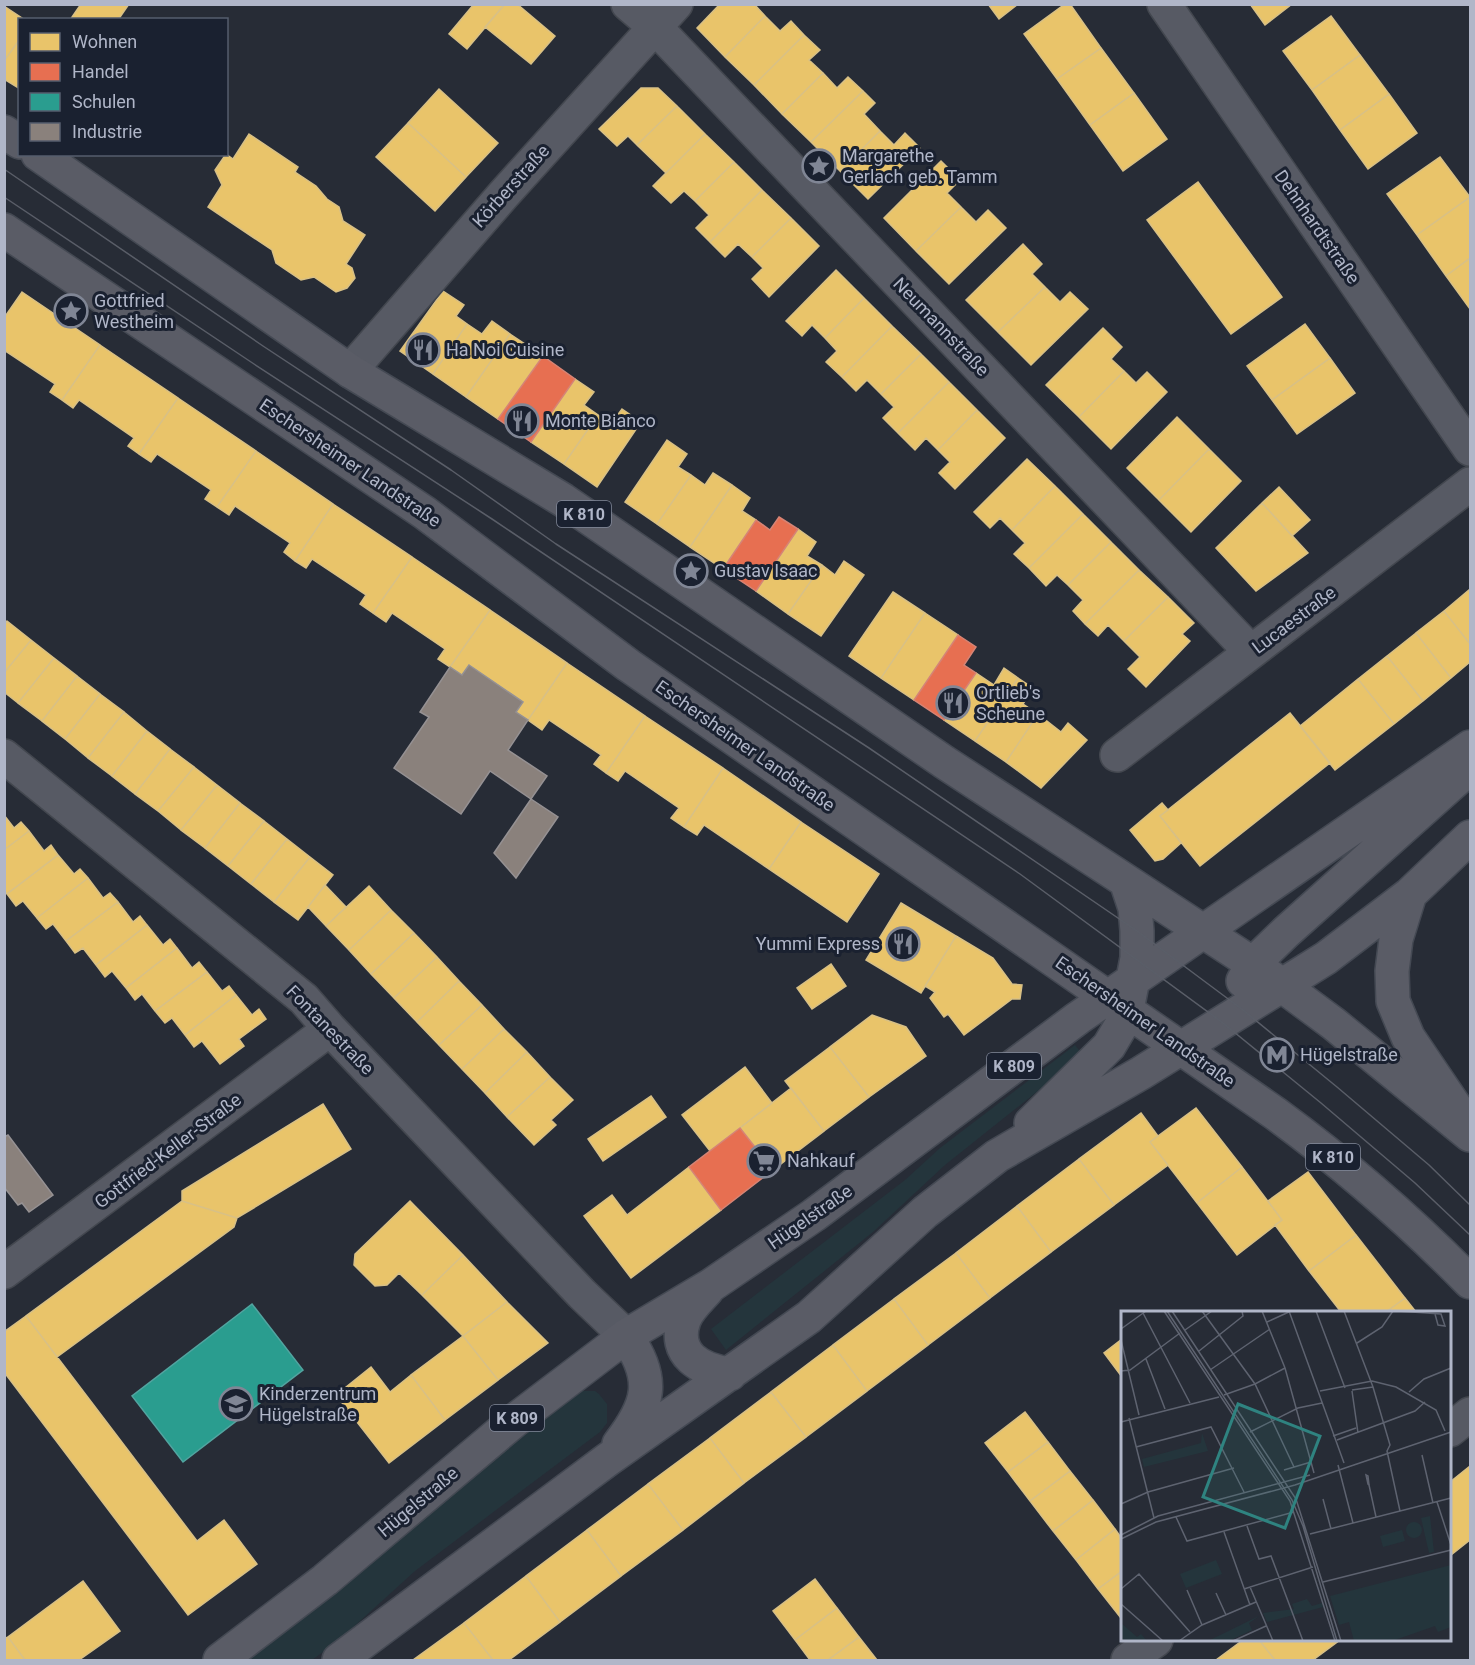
<svg xmlns="http://www.w3.org/2000/svg" width="1475" height="1665" font-family="Roboto,sans-serif">
	<style>
		.green { fill: #24353c }
		.homes { fill: #e9c46a; stroke: #d8c086; stroke-width: 1.5 }
		.shops { fill: #e76f51; stroke: #d68475; stroke-width: 1.5 }
		.schools { fill: #2a9d8f; stroke: #52a4a0; stroke-width: 1.5 }
		.industry { fill: #8a817c; stroke: #959193; stroke-width: 1.5 }
		.lines { fill: none; stroke-linecap: round; stroke-linejoin: round }
		.street-casing { stroke: #43474f; stroke-width: 36 }
		.primary-casing { stroke: #444953; stroke-width: 36 }
		.street { stroke: #575a64; stroke-width: 33 }
		.primary { stroke: #5a5c66; stroke-width: 33 }
		.tram { stroke: #5a5e68; stroke-width: 1.5 }
		.labels { text-anchor: middle; stroke-width: 6; stroke-linejoin: round; paint-order: stroke }
		.shield { fill: #1a2130; stroke: #83899a; stroke-width: 1.5 }
		.shield-label { font-size: 16px; font-weight: bold; fill: #b0b6c8 }
		.poi-label { font-size: 18px; fill: #b0b6c8; stroke: #1a2130; text-anchor: start }
		.street-label { font-size: 18px; fill: #b0b6c8; stroke: #1a2130 }
		.inset-road { fill: none; stroke: #5e6370; stroke-width: 1.5 }
		.view { fill: #2f8380; fill-opacity: 0.15; stroke: #2f8380; stroke-width: 3 }
		.inset-edge { fill: none; stroke: #b0b6c8; stroke-width: 3 }
	</style>
	<rect width="100%" height="100%" fill="#272c36"/>
	<path class="green" d="M1075,1045L1083,1055L945,1165L873,1232L726,1350L711,1329L905,1180L940,1148Z
		M576,1391H595L599,1394L607,1404V1423L600,1432L415,1571L338,1641L312,1660H238Z"/>
	<path class="homes" d="M81,4H129L118,20H70Z
		M474,4H505L467,49L449,34Z
		M505,4H517L555,36L531,64L485,27Z
		M720,4H754L765,16L725,57L697,28Z
		M988,4H1018L999,19Z
		M1065,4H1070L1101,48L1057,79L1024,34Z
		M1250,4H1292L1265,25Z
		M4,6L25,20H20V39L4,61Z
		M765,16L780,31L791,21L804,35L754,85L725,57Z
		M1331,16L1360,55L1312,90L1283,51Z
		M804,35L820,50L809,60L823,73L782,114L754,85Z
		M20,39V89L4,79V61Z
		M1101,48L1134,93L1090,125L1057,79Z
		M1360,55L1389,94L1340,130L1312,90Z
		M823,73L837,88L848,77L863,91L811,142L782,114Z
		M641,88H658L677,106L637,145L628,136L617,146L599,129Z
		M439,89L498,143L466,177L408,123Z
		M863,91L875,103L864,114L880,131L840,171L811,142Z
		M1134,93L1167,139L1123,171L1090,125Z
		M1389,94L1417,133L1368,169L1340,130Z
		M677,106L705,134L666,173L637,145Z
		M408,123L466,177L435,211L376,157Z
		M880,131L894,145L905,133L920,148L868,199L840,171Z
		M249,134L298,167L295,172L316,186L327,199L339,207L343,221L365,235L346,264L352,268L355,278L347,288L336,292L314,277L301,280L276,263L272,250L208,207L222,185L215,170L226,154L233,159Z
		M705,134L734,162L695,201L684,191L671,203L653,186Z
		M1440,157L1470,197L1417,235L1387,194Z
		M941,161L960,180L947,193L961,207L916,251L884,218Z
		M734,162L762,190L710,242L696,228L709,215L695,201Z
		M1198,182L1282,297L1231,334L1147,220Z
		M762,190L791,218L752,257L738,244L725,257L710,242Z
		M1470,197V258L1446,276L1417,235Z
		M961,207L976,222L988,210L1006,228L949,284L916,251Z
		M791,218L819,246L769,297L752,279L763,268L752,257Z
		M1023,244L1042,264L1032,274L1045,287L998,332L966,300Z
		M1470,258V309L1446,276Z
		M836,270L864,298L825,338L812,325L802,336L786,321Z
		M1045,287L1060,302L1070,292L1088,309L1031,365L998,332Z
		M443,291L464,305L456,316L467,324L433,374L400,351Z
		M22,292L100,345L62,400L50,392L55,384L4,350V318Z
		M864,298L892,326L842,377L826,362L837,351L825,338Z
		M492,321L510,334L466,397L433,374L467,324L482,334Z
		M1305,324L1330,358L1272,400L1247,366Z
		M892,326L921,354L881,394L867,380L856,391L842,377Z
		M1103,328L1122,347L1111,359L1124,371L1079,417L1046,385Z
		M510,334L543,356L498,419L466,397Z
		M100,345L178,398L139,454L128,446L134,438L79,400L73,408L62,400Z
		M921,354L949,382L898,433L883,418L894,407L881,394Z
		M1330,358L1355,393L1297,434L1272,400Z
		M1124,371L1136,383L1147,372L1167,392L1111,449L1079,417Z
		M575,379L594,392L584,405L598,415L564,464L531,442Z
		M949,382L977,410L938,450L926,438L915,450L898,433Z
		M178,398L256,451L217,507L205,499L211,490L157,454L151,462L139,454Z
		M622,409L641,422L597,487L564,464L598,415L611,424Z
		M977,410L1005,438L955,489L939,473L950,462L938,450Z
		M1177,417L1209,449L1159,500L1127,468Z
		M667,440L687,454L678,467L691,475L657,524L625,502Z
		M1209,449L1241,481L1191,532L1159,500Z
		M256,451L333,504L295,561L284,552L290,543L235,506L229,515L217,507Z
		M1027,459L1055,486L1012,530L1000,518L990,528L974,512Z
		M713,473L732,485L690,547L657,524L691,475L705,485Z
		M732,485L750,498L742,511L756,520L723,569L690,547Z
		M1055,486L1083,514L1029,568L1014,554L1025,543L1012,530Z
		M1279,487L1310,520L1292,536L1262,503Z
		M1262,503L1308,553L1256,591L1216,548Z
		M333,504L412,557L373,613L360,604L366,595L312,559L306,568L295,561Z
		M1083,514L1111,542L1068,585L1057,575L1046,586L1029,568Z
		M798,529L816,542L807,556L822,565L788,614L756,591Z
		M1111,542L1139,570L1085,624L1073,611L1083,600L1068,585Z
		M412,557L490,610L450,667L438,659L445,649L392,613L386,622L373,613Z
		M844,561L864,575L821,636L788,614L822,565L835,575Z
		M1139,570L1168,597L1124,641L1108,625L1098,636L1085,624Z
		M1470,589V644L1444,611Z
		M893,592L925,613L881,678L849,656Z
		M1168,597L1194,623L1182,634L1190,641L1146,687L1128,669L1140,657L1124,641Z
		M490,610L567,663L528,720L516,712L523,702L469,665L462,675L450,667Z
		M1444,611L1470,644V662L1451,678L1416,633Z
		M925,613L958,635L914,700L881,678Z
		M7,621L31,640L4,673V625Z
		M1416,633L1451,678L1423,701L1387,656Z
		M31,640L54,658L18,703L4,692V673Z
		M1387,656L1423,701L1394,724L1358,679Z
		M54,658L77,676L42,721L18,703Z
		M567,663L645,716L606,773L594,764L601,755L549,720L542,730L528,720Z
		M1004,668L1018,678L975,741L944,720L976,673L994,685Z
		M77,676L100,694L65,739L42,721Z
		M1018,678L1033,688L1023,704L1038,714L1006,762L975,741Z
		M1358,679L1394,724L1335,770L1300,726Z
		M100,694L124,712L88,758L65,739Z
		M124,712L147,731L112,776L88,758Z
		M1290,713L1330,763L1200,866L1160,816Z
		M1038,714L1061,732L1068,723L1087,740L1041,788L1006,762Z
		M645,716L723,768L684,827L671,818L679,808L625,771L618,781L606,773Z
		M147,731L170,749L135,794L112,776Z
		M170,749L194,767L158,811L135,794Z
		M194,767L217,785L181,830L158,811Z
		M723,768L801,822L769,869L704,825L697,835L684,827Z
		M217,785L240,803L205,848L181,830Z
		M240,803L264,821L228,866L205,848Z
		M1162,803L1168,810L1160,816L1181,843L1163,859L1155,861L1130,830Z
		M4,815L14,828L21,822L29,831L4,850Z
		M264,821L287,839L251,884L228,866Z
		M801,822L879,874L847,922L769,869Z
		M29,831L44,851L51,845L58,855L7,894L4,891V850Z
		M287,839L310,857L274,902L251,884Z
		M58,855L74,874L80,869L88,878L37,918L23,901L16,906L7,894Z
		M310,857L333,875L298,920L274,902Z
		M88,878L103,898L110,893L118,902L66,941L53,924L46,929L37,918Z
		M325,885L346,907L326,926L308,907Z
		M369,886L391,910L349,950L326,926Z
		M118,902L133,922L140,916L147,925L96,965L83,948L75,953L66,941Z
		M901,903L956,936L921,993L866,960Z
		M391,910L414,933L371,974L349,950Z
		M147,925L163,945L170,939L177,948L126,988L112,971L105,977L96,965Z
		M414,933L437,957L394,998L371,974Z
		M956,936L993,958L1012,984L1022,985L1020,999H1012L964,1035L948,1014L944,1017L930,998L935,992L925,986Z
		M177,948L192,968L199,962L207,972L155,1011L142,994L135,1000L126,988Z
		M437,957L459,981L417,1022L394,998Z
		M831,964L846,986L812,1009L797,988Z
		M207,972L222,991L229,986L236,995L185,1035L172,1018L165,1023L155,1011Z
		M459,981L482,1005L439,1045L417,1022Z
		M236,995L252,1015L259,1009L266,1019L239,1039L244,1046L220,1064L202,1041L194,1047L185,1035Z
		M482,1005L504,1029L462,1069L439,1045Z
		M872,1015L906,1027L926,1056L869,1097L830,1047Z
		M504,1029L527,1052L485,1093L462,1069Z
		M830,1047L869,1097L824,1131L785,1081Z
		M527,1052L550,1077L507,1117L485,1093Z
		M745,1067L772,1103L710,1151L682,1115Z
		M550,1077L573,1100L551,1120L556,1125L534,1145L507,1117Z
		M791,1088L824,1131L773,1170L740,1128Z
		M651,1096L666,1117L603,1161L588,1139Z
		M323,1104L351,1149L237,1218L182,1201V1191Z
		M1196,1108L1242,1167L1197,1203L1150,1142Z
		M1141,1113L1158,1136L1150,1142L1168,1165L1114,1205L1079,1159Z
		M1079,1159L1114,1205L1051,1252L1017,1206Z
		M689,1167L721,1210L631,1278L584,1216L612,1195L627,1215Z
		M1242,1167L1282,1220L1237,1255L1197,1203Z
		M1308,1172L1356,1235L1309,1271L1275,1225L1282,1220L1268,1201Z
		M182,1201L237,1218L234,1227L57,1357L26,1316Z
		M410,1201L463,1255L422,1295L399,1273L387,1285L375,1286L354,1265L355,1254Z
		M1017,1206L1051,1252L990,1298L956,1253Z
		M1356,1235L1405,1298L1386,1312H1341L1309,1271Z
		M956,1253L990,1298L928,1345L894,1299Z
		M463,1255L507,1302L463,1336L422,1295Z
		M1405,1298L1416,1312H1386Z
		M894,1299L928,1345L867,1391L833,1345Z
		M507,1302L548,1343L498,1380L463,1336Z
		M26,1316L197,1541L224,1520L257,1564L188,1615L4,1372V1332Z
		M463,1336L498,1380L445,1420L411,1375Z
		M1122,1339V1377L1104,1353Z
		M833,1345L867,1391L806,1437L771,1392Z
		M371,1367L390,1392L411,1375L445,1420L389,1463L336,1395Z
		M771,1392L806,1437L744,1483L710,1438Z
		M1025,1412L1048,1442L1008,1472L985,1443Z
		M710,1438L744,1483L683,1530L648,1484Z
		M1048,1442L1070,1471L1030,1501L1008,1472Z
		M1470,1466V1540L1451,1555L1450,1482Z
		M1070,1471L1093,1500L1053,1531L1030,1501Z
		M648,1484L683,1530L621,1576L587,1530Z
		M1093,1500L1115,1529L1076,1560L1053,1531Z
		M1115,1529L1122,1539V1571L1098,1589L1076,1560Z
		M587,1530L621,1576L560,1622L526,1576Z
		M1122,1571V1617L1121,1618L1098,1589Z
		M526,1576L560,1622L509,1660H493L464,1623Z
		M815,1579L837,1608L795,1640L773,1611Z
		M83,1581L120,1631L79,1660H25L8,1637Z
		M837,1608L859,1637L828,1660H810L795,1640Z
		M464,1623L493,1660H413Z
		M8,1637L25,1660H4V1639Z
		M859,1637L877,1660H828Z
		M1243,1640H1259L1275,1660H1216Z
		M1259,1640H1340L1313,1660H1275Z"/>
	<path class="shops" d="M543,356L575,379L531,442L498,419Z
		M779,517L798,529L756,591L723,569L756,520L770,530Z
		M958,635L976,647L964,665L976,673L944,720L914,700Z
		M740,1128L773,1170L721,1210L689,1167Z"/>
	<path class="schools" d="M252,1304L303,1370L183,1462L132,1396Z"/>
	<path class="industry" d="M469,665L523,702L516,712L528,720L508,750L547,776L531,799L490,771L461,814L394,768L429,717L420,712L450,667L462,675Z
		M531,799L558,817L516,878L494,853Z
		M8,1135L53,1195L29,1212L22,1203L18,1205L4,1187V1137Z"/>
	<g class="lines">
		<defs>
			<path id="street" d="M628,4L655,27L1251,652
				M1164,4L1470,449
				M350,371L504,194L676,4
				M1117,755L1470,484
				M4,756L304,999L330,1029L582,1294L626,1336
				M4,1272L330,1029
				M1450,1430L1470,1414
				M1128,1660L1156,1640"/>
			<path id="primary" d="M4,132L20,142
				M38,154L350,371L563,500L944,762L1253,964L1334,1024L1470,1135
				M4,230L425,513L628,665L1276,1114C1347,1166 1408,1219 1470,1282
				M1410,894L1396,939L1392,971L1393,1001L1408,1037L1458,1111
				M1243,981L1253,964L1286,932L1467,770
				M1031,1123L1109,1046L1122,1024L1127,1010L1137,958V931L1135,908L1126,881
				M707,1290C699,1299 688,1309 684,1320C672,1355 701,1370 730,1374
				M619,1444C650,1404 656,1379 626,1336
				M220,1660L325,1580L514,1421L626,1336L710,1286L814,1215L1078,1018L1470,747
				M339,1660L607,1460L809,1317L925,1212L997,1156L1141,1073L1326,958L1410,894L1470,837"/>
		</defs>
		<use href="#street" class="street-casing"/>
		<use href="#primary" class="primary-casing"/>
		<use href="#street" class="street"/>
		<use href="#primary" class="primary"/>
		<path class="tram" d="M4,169L263,346L451,470L556,544L869,748L1137,931L1243,1010L1337,1087L1429,1165L1470,1205
			M4,197L254,364L492,519L1020,874L1223,1023L1321,1103L1415,1183L1470,1235"/>
	</g>
	<defs>
		<symbol id="sight-ring" viewBox="-11 -11 22 22"><circle r="9.5" fill="#1a2130" stroke="#808695" stroke-width="1.5"/><path d="M0-6L1.8-2.2L6-1.7L2.9 1.2L3.7 5.4L0 3.3L-3.7 5.4L-2.9 1.2L-6-1.7L-1.8-2.2Z" fill="#808695"/></symbol>
		<symbol id="restaurant-ring" viewBox="-11 -11 22 22"><circle r="9.5" fill="#1a2130" stroke="#808695" stroke-width="1.5"/><path d="M-5-6h1v4h1v-4h1v4h1v-4h1v5L-1.5 .5V6h-2V.5L-5-1ZM5-6V6H3V1.5H1.5Q1.5-4 5-6Z" fill="#808695"/></symbol>
		<symbol id="metro-ring" viewBox="-11 -11 22 22"><circle r="9.5" fill="#1a2130" stroke="#808695" stroke-width="1.5"/><path d="M-5.5 5V-5H-3L0 0L3-5H5.5V5H3V-.5L0 4L-3-.5V5Z" fill="#808695"/></symbol>
		<symbol id="supermarket-ring" viewBox="-11 -11 22 22"><circle r="9.5" fill="#1a2130" stroke="#808695" stroke-width="1.5"/><path d="M-6-5.5h2.5l.6 2H6L4.5 2H-2.5L-4.4-4H-6ZM-1.5 3.2a1.3 1.3 0 1 0 .1 0ZM3 3.2a1.3 1.3 0 1 0 .1 0Z" fill="#808695"/></symbol>
		<symbol id="school-ring" viewBox="-11 -11 22 22"><circle r="9.5" fill="#1a2130" stroke="#808695" stroke-width="1.5"/><path d="M0-5L7-2L0 1L-7-2ZM-4 1L0 2.5L4 1V4Q0 6-4 4Z" fill="#808695"/></symbol>
	</defs>
	<g fill-rule="evenodd">
		<use href="#sight-ring" x="800" y="147" width="38" height="38"/>
		<use href="#sight-ring" x="52" y="292" width="38" height="38"/>
		<use href="#restaurant-ring" x="404" y="331" width="38" height="38"/>
		<use href="#restaurant-ring" x="503" y="402" width="38" height="38"/>
		<use href="#sight-ring" x="672" y="552" width="38" height="38"/>
		<use href="#restaurant-ring" x="934" y="684" width="38" height="38"/>
		<use href="#restaurant-ring" x="884" y="925" width="38" height="38"/>
		<use href="#metro-ring" x="1258" y="1036" width="38" height="38"/>
		<use href="#supermarket-ring" x="745" y="1142" width="38" height="38"/>
		<use href="#school-ring" x="217" y="1385" width="38" height="38"/>
	</g>
	<g class="labels">
		<g class="shield">
			<rect x="557" y="501" width="54" height="26" rx="4.5"/>
			<rect x="987" y="1053" width="54" height="26" rx="4.5"/>
			<rect x="1306" y="1144" width="54" height="26" rx="4.5"/>
			<rect x="490" y="1405" width="54" height="26" rx="4.5"/>
		</g>
		<g class="shield-label">
			<text x="584" y="520">K 810</text>
			<text x="1014" y="1072">K 809</text>
			<text x="1333" y="1163">K 810</text>
			<text x="517" y="1424">K 809</text>
		</g>
		<g class="poi-label">
			<text x="842" y="162">Margarethe<tspan x="842" dy="21">Gerlach geb. Tamm</tspan></text>
			<text x="94" y="307">Gottfried<tspan x="94" dy="21">Westheim</tspan></text>
			<text x="446" y="356">Ha Noi Cuisine</text>
			<text x="545" y="427">Monte Bianco</text>
			<text x="714" y="577">Gustav Isaac</text>
			<text x="976" y="699">Ortlieb's<tspan x="976" dy="21">Scheune</tspan></text>
			<text x="880" y="950" text-anchor="end">Yummi Express</text>
			<text x="1300" y="1061">Hügelstraße</text>
			<text x="787" y="1167">Nahkauf</text>
			<text x="259" y="1400">Kinderzentrum<tspan x="259" dy="21">Hügelstraße</tspan></text>
		</g>
		<g class="street-label">
			<text transform="translate(511 186) rotate(-48)" y="6">Körberstraße</text>
			<text transform="translate(1317 227) rotate(55)" y="6">Dehnhardtstraße</text>
			<text transform="translate(941 327) rotate(46)" y="6">Neumannstraße</text>
			<text transform="translate(350 463) rotate(34)" y="6">Eschersheimer Landstraße</text>
			<text transform="translate(1294 620) rotate(-37)" y="6">Lucaestraße</text>
			<text transform="translate(745 746) rotate(35)" y="6">Eschersheimer Landstraße</text>
			<text transform="translate(1145 1022) rotate(35)" y="6">Eschersheimer Landstraße</text>
			<text transform="translate(330 1030) rotate(46)" y="6">Fontanestraße</text>
			<text transform="translate(168 1151) rotate(-37)" y="6">Gottfried-Keller-Straße</text>
			<text transform="translate(810 1217) rotate(-35)" y="6">Hügelstraße</text>
			<text transform="translate(418 1502) rotate(-40)" y="6">Hügelstraße</text>
		</g>
	</g>
	<g transform="translate(1121 1311)">
		<rect width="330" height="330" fill="#272c36"/>
		<path d="M81,122L87,140L23,156L21,148L80,132ZM309,205L313,241L308,242L300,207ZM285 219a8 8 0 1 1 16 0a8 8 0 1 1-16 0ZM281,219L284,230L262,236L259,225ZM95,249L101,263L65,277L59,263ZM330,254V316L317,321L314,315L271,330H233L228,311L218,314L209,285ZM186,288L191,295L201,292L202,296L146,311L142,302L173,298L171,293ZM138,305L128,312L131,319L108,330H87ZM0,312L16,326L20,323L26,330H0Z" fill="#24353c"/>
		<path class="inset-road" d="M43,0L169,190L214,330M46,0L171,189L182,215L216,330M51,0L175,188L220,330M81,0L134,73L173,156M141,0L164,57L193,162M168,0L223,152M195,0L224,77M223,0L252,76L269,134L266,140L279,200M276,0L320,3L324,15L317,14L314,3M22,2L69,92M146,11L170,0M0,18L25,0M64,19L91,0M0,29L18,104M236,32L261,16L272,0M78,40L122,5L121,0M25,48L44,98M89,59L149,18M0,60L9,59L59,22M231,79L252,76M199,80L251,70L275,76L315,99L324,120M231,80L237,122M288,81L303,68L330,57M103,84L134,73L164,57M8,107L33,207M0,111L98,86M129,121L177,97L201,92M212,125L235,117M216,129L294,100L304,91M15,136L90,116L123,181M301,144L312,192M217,154L232,212M163,159L190,151M245,164L247,165L248,174L247,173ZM248,174L255,206M202,188L210,218M316,191L330,234M0,193L27,181L113,157M55,206L66,230L173,201M126,215L138,248L150,245L182,330M103,221L129,294M189,223L330,187M0,224L37,205L189,164M0,228L35,211L174,174L330,121M202,271L330,239M129,276L152,330M0,278L18,263L69,321M123,278L192,256M66,279L81,314M95,282L105,304M0,293L42,330M58,330L81,314L135,291M112,330L145,315"/>
		<path class="view" d="M117,93L199,125L164,217L82,186Z"/>
		<rect width="330" height="330" class="inset-edge"/>
	</g>
	<rect width="1475" height="1665" fill="none" stroke="#b0b6c8" stroke-width="12"/>
	<rect x="18" y="18" width="210" height="138" fill="#1a2130" stroke="#565d6d" stroke-width="1.5"/>
	<rect x="30" y="33" width="30" height="18" fill="#e9c46a" stroke="#565d6d" stroke-width="1.5"/>
	<text x="72" y="48" font-size="18" fill="#b0b6c8">Wohnen</text>
	<rect x="30" y="63" width="30" height="18" fill="#e76f51" stroke="#565d6d" stroke-width="1.5"/>
	<text x="72" y="78" font-size="18" fill="#b0b6c8">Handel</text>
	<rect x="30" y="93" width="30" height="18" fill="#2a9d8f" stroke="#565d6d" stroke-width="1.5"/>
	<text x="72" y="108" font-size="18" fill="#b0b6c8">Schulen</text>
	<rect x="30" y="123" width="30" height="18" fill="#8a817c" stroke="#565d6d" stroke-width="1.5"/>
	<text x="72" y="138" font-size="18" fill="#b0b6c8">Industrie</text>
</svg>
